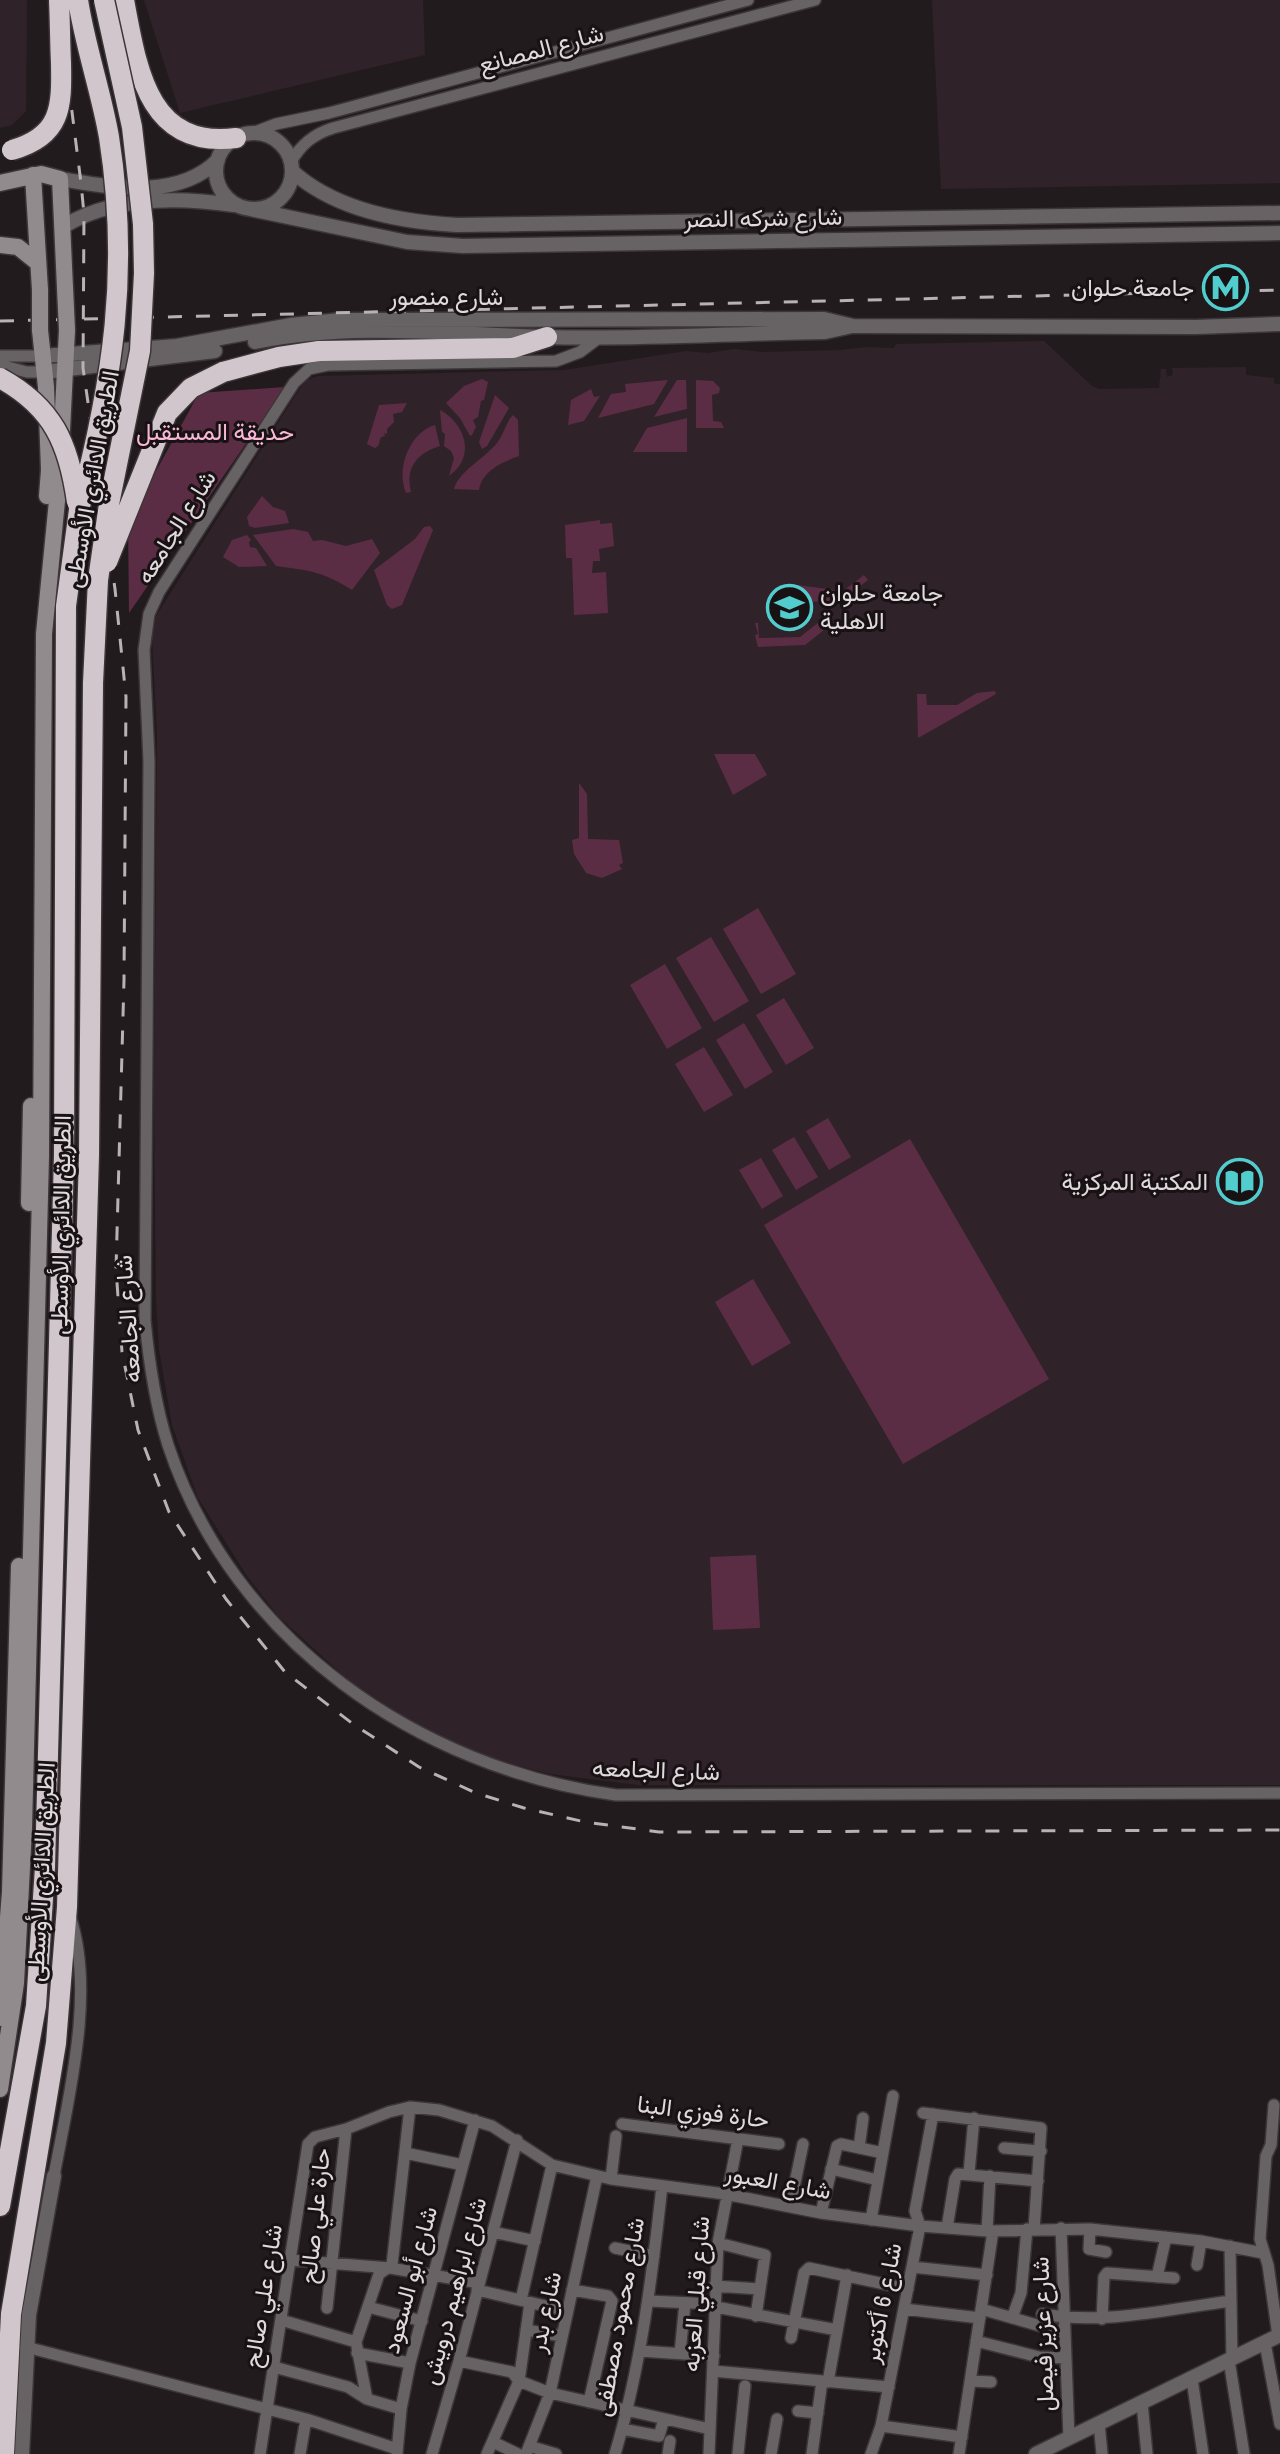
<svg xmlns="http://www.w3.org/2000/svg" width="1280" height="2454" font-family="'Archivo Narrow',Vazirmatn,sans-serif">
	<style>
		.built { fill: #302229 }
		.green { fill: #5b2d45 }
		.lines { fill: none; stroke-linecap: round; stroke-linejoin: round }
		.minor-casing { stroke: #3d3639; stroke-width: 14 }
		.tertiary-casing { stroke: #3d3639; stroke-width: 17 }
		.secondary-casing { stroke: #3d3639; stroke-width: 19 }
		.motorway-casing { stroke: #3d3639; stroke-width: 23 }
		.minor { stroke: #676365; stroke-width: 11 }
		.tertiary { stroke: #676365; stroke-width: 14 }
		.secondary { stroke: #928b8e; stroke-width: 16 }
		.motorway { stroke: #d1c6cb; stroke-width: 20 }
		.rail { stroke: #b8b2b4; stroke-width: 3; stroke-dasharray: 14 14; stroke-linecap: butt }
		.secondary-bridge-casing { stroke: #3d3639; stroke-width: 19; stroke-linecap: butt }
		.motorway-bridge-casing { stroke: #3d3639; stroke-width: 23; stroke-linecap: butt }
		.secondary-bridge { stroke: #928b8e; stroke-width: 16 }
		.motorway-bridge { stroke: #d1c6cb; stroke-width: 20 }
		.labels { text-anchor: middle; stroke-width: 6; stroke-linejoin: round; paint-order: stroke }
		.street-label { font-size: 24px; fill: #e0dadc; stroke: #191215 }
		.poi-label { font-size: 24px; fill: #e0dadc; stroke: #191215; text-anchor: end }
		.park-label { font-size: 24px; fill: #fab8d7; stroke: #191215 }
	</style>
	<rect width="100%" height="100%" fill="#221b1e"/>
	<path class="built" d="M0,0H27L26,111L12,125L0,128Z
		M144,0H423L425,55L180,113Z
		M932,0H1280V183L941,189Z
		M1044,341L1092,386L1099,389L1159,388L1161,369H1166L1167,377L1173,375L1172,368L1246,367V375L1274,378V384H1280V1785H638L550,1774L507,1763L454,1743L418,1726L348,1680L278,1616L247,1576L198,1498L172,1425L159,1349L156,1301L154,1096L157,734L152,638L156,616L300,388L307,380L318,376L564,370L686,351L708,353L734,349L763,352L840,350L866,347L894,348L896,344Z"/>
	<path class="green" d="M482,379L488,382L484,400L481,401L478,417L473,420L476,427L472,435L470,436L460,418L446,403L464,386Z
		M668,380L654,404L598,418L611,394L626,392L625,384Z
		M677,380H686L687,409L654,417Z
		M696,380L713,381L720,388L719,393L712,395L713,421L721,422L724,428H696Z
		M285,387L129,613L128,522L199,393Z
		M591,389L594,397L600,396L584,421L568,425L571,400Z
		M495,395L509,408L487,446L482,449L479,442Z
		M407,403L402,412L393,414L394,422L387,429V434L384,433L385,436L381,437L378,446L375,448L367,444L379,405Z
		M440,410C466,424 476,457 449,476L454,458L451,451L444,446L445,434L442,432Z
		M513,415L518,420L519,456C502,462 482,471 479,490L454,489C458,472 485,458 497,443C504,434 506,422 513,415Z
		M687,418V452H633L647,428Z
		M435,425L440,446C417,453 405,468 411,492L406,493C396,469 409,433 435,425Z
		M262,496L273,507L285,511L289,523L255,528L249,526L247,517Z
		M600,520V524L612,523L614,546L599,549L600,561H593L592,573L606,572L608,613L574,615L572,558H566L565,525Z
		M430,526L433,530L402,605L392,609L387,605L374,570L415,539L424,527Z
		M293,529L308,532L313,541L322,540L346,546L372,539L380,553L352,590C324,572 308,570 276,566L253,535Z
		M247,535L251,540L249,542L250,547L256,548L267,566L239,567L223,557L232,540Z
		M864,575L868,580L841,601L798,602L797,585L843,591Z
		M819,622H834L805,645L758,647L755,635L758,634L755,623H758L759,638L800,637Z
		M995,691L996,694L918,738L917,694H926L927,705H957L977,693Z
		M714,754H755L767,775L733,795Z
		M579,783L587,794L588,839L619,840L623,863L619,865L622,869L602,878L586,873L574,854L572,840L579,838Z
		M758,908L796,974L761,994L723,929Z
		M711,937L749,1001L714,1022L676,958Z
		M665,964L702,1028L667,1049L630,985Z
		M784,998L814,1048L786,1065L756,1015Z
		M744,1023L773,1072L745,1089L716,1040Z
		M704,1047L733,1095L704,1112L675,1064Z
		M828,1118L851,1157L829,1170L806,1131Z
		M794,1137L818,1177L796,1190L772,1150Z
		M910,1139L1049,1379L903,1464L764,1225Z
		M761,1158L783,1196L762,1209L739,1170Z
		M753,1279L791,1343L752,1366L715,1302Z
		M756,1555L760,1628L713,1630L710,1557Z"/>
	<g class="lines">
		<defs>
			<path id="minor" d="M250,134L276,124L329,113L748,0
				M291,162C301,144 314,134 333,128L815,0
				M600,337L580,352L556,361L328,365L309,369L294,383L159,592L149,614L144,650L149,761L145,1320C149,1363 155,1404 168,1445C233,1641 418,1768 616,1795L1280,1793
				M0,356H42
				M0,365L27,372H44
				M1274,2105L1271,2145L1266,2156L1260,2239L1268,2265L1278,2336
				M923,2113L1041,2128L1034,2229
				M622,2124L779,2144
				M859,2148L863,2118
				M1004,2148L1041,2151
				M405,2153L463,2165
				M831,2169L878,2180
				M969,2173L974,2118
				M54,2176C68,2099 96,1992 70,1916
				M611,2179L616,2136
				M790,2207L803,2144
				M821,2213L837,2146L841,2144L883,2153
				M871,2220L893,2096
				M947,2228L955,2179L958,2174L1038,2181
				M1061,2228L1069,2438
				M1090,2229L1089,2249L1106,2252
				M987,2231L990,2176
				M493,2232L535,2241
				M718,2243L765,2255L756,2316
				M1230,2246L1232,2359
				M615,2248L654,2256
				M290,2260L390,2268L479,2283
				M1197,2265L1201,2241
				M912,2267L987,2275
				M1157,2277L1166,2237
				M714,2286L760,2289
				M477,2290L567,2311
				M572,2290L608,2296L612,2301L589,2402
				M521,2300L552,2165
				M649,2301L715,2304
				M368,2307L422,2321
				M716,2307L837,2330
				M327,2308L346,2129
				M904,2309L980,2318
				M981,2309L1065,2333
				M1042,2314C1105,2325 1169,2309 1231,2301
				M1012,2318L1021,2293L1027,2229
				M1102,2319L1104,2277L1107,2273L1174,2278
				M281,2320L356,2342
				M526,2330L562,2336
				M791,2338L804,2273L809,2268L908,2289
				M976,2341L1039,2357L1066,2358
				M1265,2343L1280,2424
				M26,2347L306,2419L397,2449
				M640,2351L714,2356
				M357,2353L410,2363
				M680,2353L685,2303
				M1229,2360L1244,2454
				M459,2361L512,2372L519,2381L550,2393L710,2429
				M274,2367L348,2387L367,2399L401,2409
				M713,2371L889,2387
				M1192,2379L1203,2454
				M970,2381L991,2382
				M828,2382L847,2275
				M367,2399L356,2342L379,2274L392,2265L410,2107
				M1142,2403L1147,2454
				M798,2411L818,2413
				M1099,2423L1102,2454
				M881,2426L962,2437
				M622,2429L659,2436L664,2419
				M493,2442L518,2454
				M529,2446L556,2454
				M397,2453L401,2409L410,2363L475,2120
				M260,2454L308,2144L315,2137L346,2129L389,2112L410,2107L439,2110L492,2126L552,2165L611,2179L725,2194L821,2213L920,2226L987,2231L1090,2229L1201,2241L1263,2253
				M300,2454L306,2419
				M432,2454L459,2361L517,2140
				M487,2454L519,2381L530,2303
				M526,2454L550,2393L597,2176
				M615,2454C641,2366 652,2277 662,2186
				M668,2454L670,2441
				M709,2454L718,2243L738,2139
				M738,2454L745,2386
				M771,2454L777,2419
				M812,2454L822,2381
				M871,2454L881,2426L920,2226L915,2211L933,2114
				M959,2454L993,2231"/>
			<path id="tertiary" d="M216 171a38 38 0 1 1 76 0a38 38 0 1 1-76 0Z
				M292,171C335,210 401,222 457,225L1280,213
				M60,179C111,187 177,201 218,160
				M250,209L407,242L463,246L1280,233
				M64,226C113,196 179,197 234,205
				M255,342C352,322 448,334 546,337C639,340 732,333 825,332L852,326
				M42,356L177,346L291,325L341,320L824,319L853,326L1196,327L1280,324
				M44,372L215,351
				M22,2454L29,2315L54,2176
				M1036,2454L1280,2335"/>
			<path id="secondary" d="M33,175L40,290
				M0,183L41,174L60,179L65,288
				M0,245L18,247L38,263
				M40,330L46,387L49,470L47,496
				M29,1203L31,1106
				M0,2018L10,1892L19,1566
				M0,2089L16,1983L24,1828L41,1156L44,634L60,470L67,330"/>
			<path id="motorway" d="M124,0C137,68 147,149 236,138
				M223,372L279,357L319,351L513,348L547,337
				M0,2206L36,2006L45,1867L64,1155L66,606L79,510
				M4,2454L11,2314L56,2043L67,1907L89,1155L93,683L98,580"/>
		</defs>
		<use href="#minor" class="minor-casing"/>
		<use href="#tertiary" class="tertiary-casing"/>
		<use href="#secondary" class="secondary-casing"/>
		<use href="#motorway" class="motorway-casing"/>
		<use href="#minor" class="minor"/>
		<use href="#tertiary" class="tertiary"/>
		<use href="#secondary" class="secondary"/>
		<use href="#motorway" class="motorway"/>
		<path class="rail" d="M51,0L71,104L81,183L84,214L83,368L115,589L126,697L124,980L116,1269L122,1352L138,1430L169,1512L226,1599L285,1672L353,1724L419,1767L476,1793L524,1808L585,1822L659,1832L1280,1830
			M0,321L1280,290"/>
		<defs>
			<path id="secondary-bridge" d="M65,288L67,330
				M40,290V330"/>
			<path id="motorway-bridge" d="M78,0C85,46 101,91 109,137C130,271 113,380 79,510
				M12,150C61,136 62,108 61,63C60,42 60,21 59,0
				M0,378C53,407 69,444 77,502
				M107,562L167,413L191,388L223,372
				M98,580L109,504L140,351L144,273L143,224L132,127L104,0"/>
		</defs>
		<use href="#secondary-bridge" class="secondary-bridge-casing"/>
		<use href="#motorway-bridge" class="motorway-bridge-casing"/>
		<use href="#secondary-bridge" class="secondary-bridge"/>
		<use href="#motorway-bridge" class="motorway-bridge"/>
	</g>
	<defs>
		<symbol id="metro-ring" viewBox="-11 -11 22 22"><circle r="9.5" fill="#191215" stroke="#52cdce" stroke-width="1.5"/><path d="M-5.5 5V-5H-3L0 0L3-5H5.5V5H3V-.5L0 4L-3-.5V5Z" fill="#52cdce"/></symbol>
		<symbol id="university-ring" viewBox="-11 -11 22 22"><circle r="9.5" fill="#191215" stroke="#52cdce" stroke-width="1.5"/><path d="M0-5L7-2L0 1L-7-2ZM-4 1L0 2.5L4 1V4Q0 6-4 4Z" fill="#52cdce"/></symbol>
		<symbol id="library-ring" viewBox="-11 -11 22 22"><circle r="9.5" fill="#191215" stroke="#52cdce" stroke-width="1.5"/><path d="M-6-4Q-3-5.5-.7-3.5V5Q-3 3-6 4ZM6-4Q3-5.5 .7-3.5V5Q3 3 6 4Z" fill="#52cdce"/></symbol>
	</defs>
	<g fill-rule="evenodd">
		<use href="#metro-ring" x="1200" y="262" width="51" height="51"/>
		<use href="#university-ring" x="764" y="582" width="51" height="51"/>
		<use href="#library-ring" x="1214" y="1156" width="51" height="51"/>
	</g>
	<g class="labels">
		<g class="street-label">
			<text transform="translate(541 49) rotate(-15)" y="8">شارع المصانع</text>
			<text transform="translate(763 218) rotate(-1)" y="8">شارع شركه النصر</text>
			<text x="446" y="305">شارع منصور</text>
			<text transform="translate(92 479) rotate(-80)" y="8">الطريق الدائري الأوسطى</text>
			<text transform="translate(176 527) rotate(-58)" y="8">شارع الجامعه</text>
			<text transform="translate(61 1225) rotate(-89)" y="8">الطريق الدائري الأوسطى</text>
			<text transform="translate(128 1319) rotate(-94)" y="8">شارع الجامعه</text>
			<text transform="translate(656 1770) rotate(2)" y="8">شارع الجامعه</text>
			<text transform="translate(41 1872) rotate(-87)" y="8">الطريق الدائري الأوسطى</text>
			<text transform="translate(703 2112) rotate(7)" y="8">حارة فوزي البنا</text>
			<text transform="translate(778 2182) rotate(10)" y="8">شارع العبور</text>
			<text transform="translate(315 2216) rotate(-84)" y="8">حارة علي صالح</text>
			<text transform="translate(410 2280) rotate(-75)" y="8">شارع أبو السعود</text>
			<text transform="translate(454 2291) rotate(-75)" y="8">شارع ابراهيم درويش</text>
			<text transform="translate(696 2294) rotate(-86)" y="8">شارع قبلي العزبه</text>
			<text transform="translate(263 2296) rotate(-81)" y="8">شارع علي صالح</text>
			<text transform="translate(882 2303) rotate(-79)" y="8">شارع 6 أكتوبر</text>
			<text transform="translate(545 2312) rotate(-78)" y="8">شارع بدر</text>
			<text transform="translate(619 2317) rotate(-80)" y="8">شارع محمود مصطفى</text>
			<text transform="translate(1043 2334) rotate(-92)" y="8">شارع عزيز فيصل</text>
		</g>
		<g class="poi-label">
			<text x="1194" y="296">جامعة حلوان</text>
			<text x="820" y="601" text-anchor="start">جامعة حلوان<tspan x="820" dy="28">الاهلية</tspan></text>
			<text x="1208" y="1190">المكتبة المركزية</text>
		</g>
		<g class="park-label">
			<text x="215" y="440">حديقة المستقبل</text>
		</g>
	</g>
</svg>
